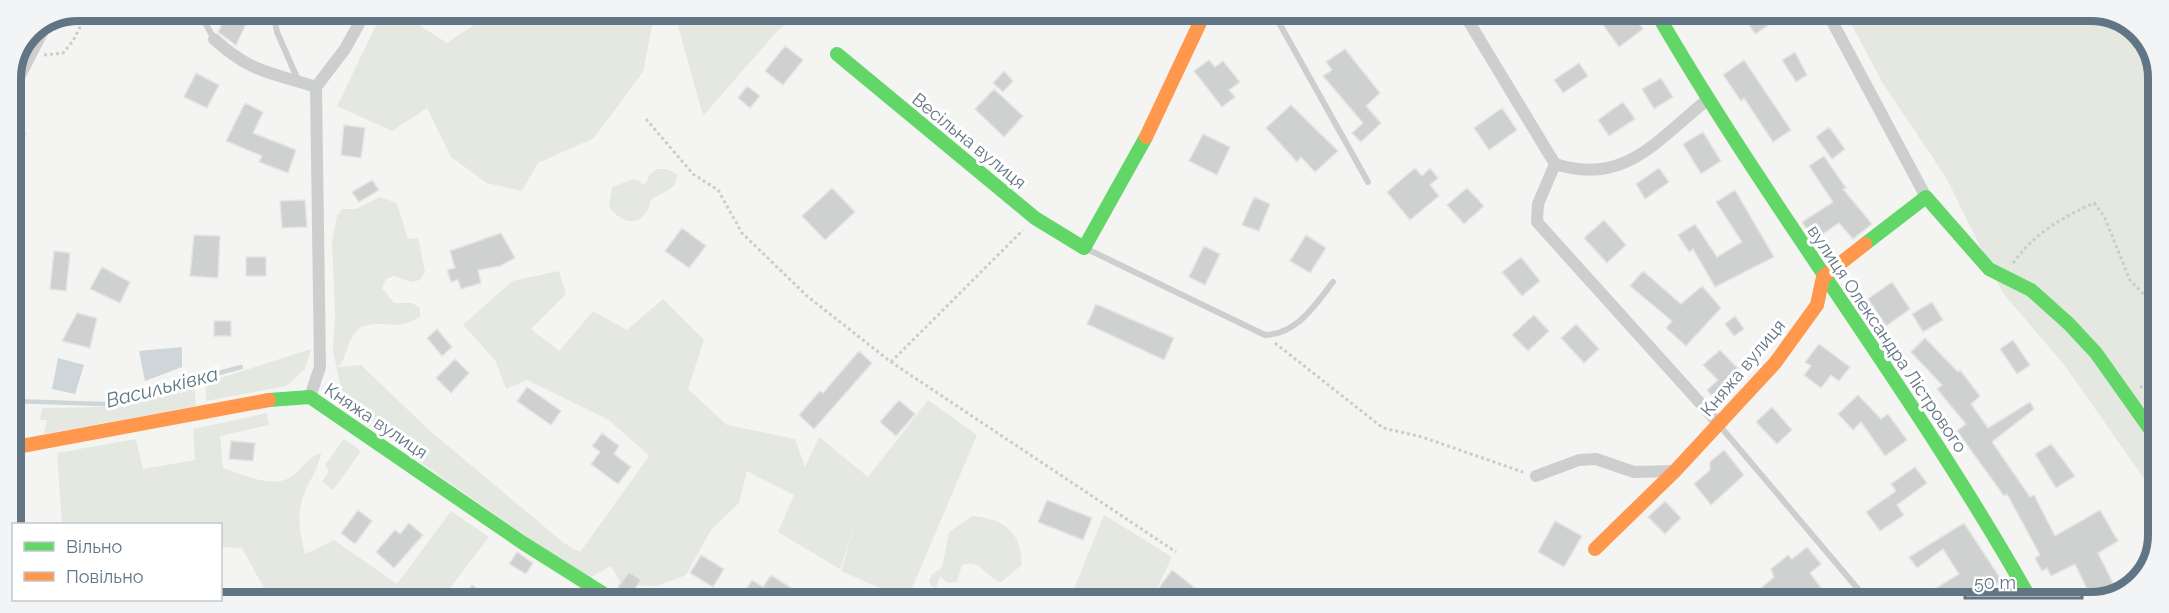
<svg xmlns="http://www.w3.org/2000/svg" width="2169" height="613" font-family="Raleway,sans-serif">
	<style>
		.green { fill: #e4e8e0 }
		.water { fill: #ced6d9 }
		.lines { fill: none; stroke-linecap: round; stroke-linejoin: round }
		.stream { stroke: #ced6d9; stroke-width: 4.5 }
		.building { fill: #cfd1d1; stroke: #e4e4e2; stroke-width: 1.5 }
		.path { stroke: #cbcccc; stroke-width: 3; stroke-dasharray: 3 3; stroke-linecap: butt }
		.lane { stroke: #cdcfcf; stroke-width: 6 }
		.street { stroke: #cdcfcf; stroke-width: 12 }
		.fast { stroke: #63d668; stroke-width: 14 }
		.slow { stroke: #ff974d; stroke-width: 14 }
		.labels { text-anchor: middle; stroke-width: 6; stroke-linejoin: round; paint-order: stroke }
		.street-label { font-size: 18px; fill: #627585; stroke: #fff }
		.water-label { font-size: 20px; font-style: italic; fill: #5d7882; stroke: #fff }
		.rim { fill: none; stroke: #627585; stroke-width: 8 }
	</style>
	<rect width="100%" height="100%" fill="#f4f5f2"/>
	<path class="green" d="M383,11H397L447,43C487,17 500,0 548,21L555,11H655L643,72L594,138L538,163L522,191L487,183L451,157L427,108L392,131L337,106Z
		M676,11H805L779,29L703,116L676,19Z
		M1845,12L2108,13L2142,34L2158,73L2157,497L2065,366L2003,293L1947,179L1882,82Z
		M657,169H667L678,175L674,186L651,200C645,227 624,227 609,207L612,187L634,179L645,185L650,174Z
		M380,197L397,203L408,239L418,238L419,242L425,272L420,280L411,282L394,276L386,279L382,288L394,303H412L420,308V317C414,320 408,324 402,324C385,327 367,318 354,334C346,344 347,358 338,367L361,365L429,430L564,543L580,552L649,456L609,420L527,380L506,389L495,360L463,325L512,281L559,271L566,294L531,329L559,351L593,311L627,330L663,299L704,340L688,389L727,425L795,439L805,467L819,437L868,477L928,400L977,435L907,600L841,571L855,523L840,569L778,532L794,495L747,471L739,503L711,530L686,575L657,586L622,585L611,566L591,577L567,565L345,409L333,350L335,314L332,243L337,216L342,209H356Z
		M311,349L305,369L286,386L206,401L205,383Z
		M194,385L196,406L44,434L47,420H40L42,408L103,407Z
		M267,413L269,425L220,436L223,468C244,475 277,491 295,474C304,466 309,456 321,453C319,466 312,477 306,489C296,511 299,531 305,554L334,540L397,584L451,511L489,537L440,601H357L354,598L351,601H271L242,548L221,547L220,524H62L57,453L136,439L143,469L195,460L193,429Z
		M344,439L361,451L333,490L322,482L329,471L325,465Z
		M1104,515L1172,557L1151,601H1069Z
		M972,516C1004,519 1021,531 1022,565L1001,582C984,577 982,559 962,565L957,582L948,583L940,577L936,588L931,586L929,581L932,574L942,568L949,532Z"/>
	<path class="water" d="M182,347V367L145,381L139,351Z
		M58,358L84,365L75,394L52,389Z"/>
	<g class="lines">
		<path class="stream" d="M11,401L104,404L241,367"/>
	</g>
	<path class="building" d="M235,11H252L236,45L218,32L225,19L230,21Z
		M1619,12H1631L1643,29L1619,47L1603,25Z
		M1741,12H1770L1775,21L1755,34Z
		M785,46L803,60L783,85L765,71Z
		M1345,49L1380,93L1366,106L1381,123L1361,142L1352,133L1363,123L1323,76L1332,70L1326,62Z
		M1795,52L1807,75L1796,82L1782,60Z
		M1209,60L1215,67L1223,61L1240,82L1229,90L1235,97L1222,107L1194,71Z
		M1744,60L1791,130L1773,142L1744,98L1741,101L1723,75Z
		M1579,63L1588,76L1563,93L1554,80Z
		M1004,71L1013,81L1003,92L993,83Z
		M196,73L219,85L207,108L184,97Z
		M1661,78L1673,97L1654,109L1642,89Z
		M747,86L760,96L750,108L738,98Z
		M994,89L1023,116L1004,137L975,109Z
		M1623,102L1635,119L1609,136L1598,120Z
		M245,103L263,112L253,133L296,150L288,173L259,162L262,156L226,141Z
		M1291,105L1338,151L1315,172L1301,157L1297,162L1266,128Z
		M1502,108L1517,130L1489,150L1474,128Z
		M11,125L26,133L11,160Z
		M344,125L365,128L361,158L341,155Z
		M1829,127L1845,149L1832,159L1816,137Z
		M1703,132L1721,161L1701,174L1683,144Z
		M1203,134L1230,147L1217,175L1189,161Z
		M1824,156L1846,188L1843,189L1872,224L1853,239L1839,223L1814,240L1802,222L1833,202L1809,166Z
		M1415,168L1422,176L1430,168L1438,178L1430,185L1439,196L1410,220L1387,192Z
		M1659,168L1669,182L1645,199L1636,184Z
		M372,180L379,190L359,202L352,192Z
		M832,188L855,212L825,240L802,216Z
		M1467,188L1484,206L1464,224L1447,205Z
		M1735,190L1774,257L1715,287L1693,249L1689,252L1678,235L1695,224L1717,257L1742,242L1716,202Z
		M1254,197L1270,204L1259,231L1242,225Z
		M305,200L307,227L282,228L280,201Z
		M1604,220L1626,245L1607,263L1584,238Z
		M682,228L706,246L689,268L665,251Z
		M501,233L515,258L500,266L478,270L481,283L461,289L458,280L451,282L447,270L455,268L450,251Z
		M194,235L220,236L218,278L190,276Z
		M1306,235L1326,248L1310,273L1290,261Z
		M1204,246L1220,254L1205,285L1189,277Z
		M54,251L70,253L66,291L50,289Z
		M246,257H266V276H246Z
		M1521,257L1540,281L1522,296L1502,272Z
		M102,267L130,282L120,303L90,289Z
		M1643,271L1681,304L1702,286L1721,308L1686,346L1666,328L1672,321L1630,286Z
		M1892,282L1910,309L1886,326L1868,299Z
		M1932,302L1943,320L1923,332L1912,314Z
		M1096,304L1174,338L1164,360L1087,324Z
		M77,313L97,318L90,348L62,341Z
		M1534,315L1549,331L1528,351L1512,335Z
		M1735,316L1744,329L1734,336L1725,324Z
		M214,321H231V336H214Z
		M1576,324L1599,349L1584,363L1561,338Z
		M437,329L452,347L442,356L427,338Z
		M1925,338L1958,372L1960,370L1980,396L1971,404L1988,428L2030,402L2034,409L1992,442L2030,497L2034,495L2055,536L2100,510L2118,541L2098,553L2118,593L2088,602L2083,591L2087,589L2075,564L2051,576L2047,568L2042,571L2035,558L2040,555L2007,494L2004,496L1957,431L1966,424L1937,389L1942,385L1911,352Z
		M2013,340L2030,365L2017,374L2000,349Z
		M1819,344L1850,367L1839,381L1831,375L1821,388L1804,375L1811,366L1805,362Z
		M1720,350L1746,377L1731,394L1728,392L1717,402L1707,390L1718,380L1703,365Z
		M859,351L872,363L814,429L799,415L820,391L823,393Z
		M455,359L469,373L451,393L436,378Z
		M527,387L561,411L551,425L517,401Z
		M1858,395L1881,419L1888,414L1907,440L1885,456L1861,422L1853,430L1838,414Z
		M899,400L915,414L896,436L880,422Z
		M1772,407L1792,430L1777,444L1756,422Z
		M602,433L619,446L614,454L631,467L618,484L591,464L600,452L592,446Z
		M231,441L255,443L253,461L229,459Z
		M2051,444L2075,476L2056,488L2035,454Z
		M1724,450L1744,475L1711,505L1694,484L1710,470V462Z
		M1915,467L1927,483L1897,505L1904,515L1880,531L1866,512L1896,491L1891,484Z
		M1047,500L1092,518L1083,540L1038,522Z
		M1665,501L1681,518L1665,534L1648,517Z
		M358,510L372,521L355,544L341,533Z
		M1555,521L1582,536L1564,567L1538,552Z
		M409,523L423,535L394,568L376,552L395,530L400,534Z
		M1964,523L2002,581L1991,588L1995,595L1982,602H1933L1928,593L1959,574L1943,549L1917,568L1909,557Z
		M1807,547L1821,564L1810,573L1825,593L1813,602H1798L1789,590L1775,602H1771L1760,589L1774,577L1771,569L1788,555L1792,559Z
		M517,552L533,563L526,574L509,564Z
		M701,555L724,569L713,587L690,573Z
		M1172,570L1195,588L1184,602L1166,601L1155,593Z
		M629,572L641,580L630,596L618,587Z
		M771,575L793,589L809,601H750L742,596L752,580L763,587Z
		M472,585L493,601H459Z"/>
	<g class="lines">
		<path class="path" d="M44,55L63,53L73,41L88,11
			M646,119L693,174L718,190L742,233L807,296L891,362L1176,552
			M2013,263C2035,233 2061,218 2094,203L2104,216L2130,280L2157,308
			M1275,343L1383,428L1422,437L1523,472
			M891,362L1023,230
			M2140,386L2157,394"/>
		<path class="lane" d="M199,11L214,39
			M273,11L277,32L298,80
			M1273,12L1368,182
			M1087,249L1265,335C1297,334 1315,305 1333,282
			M1720,426L1869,602"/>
		<path class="street" d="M1463,12L1555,164L1538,204L1537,222L1720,425
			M1827,12L1926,197
			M214,39C251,73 270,72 316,87L345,49L366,11
			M11,87L13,89L47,23
			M1555,164C1625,186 1656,141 1707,100
			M310,397L320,367L316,87
			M1536,476L1579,460L1596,459L1634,472L1675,471"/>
		<path class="fast" d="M1656,12C1773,214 1918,398 2032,602
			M837,54L1035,218L1084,248L1146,137
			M1865,244L1926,197L1989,269L2031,290L2069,324L2096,353L2157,439
			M269,400L310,397L523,543L615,601"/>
		<path class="slow" d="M1146,137L1205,12
			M11,448L269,400
			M1595,549L1675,471L1775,363L1817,305L1823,277L1865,244"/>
	</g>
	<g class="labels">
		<g class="street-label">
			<text transform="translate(969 141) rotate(39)" y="6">Весільна вулиця</text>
			<text transform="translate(1887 339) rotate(56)" y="6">вулиця Олександра Лістрового</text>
			<text transform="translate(1743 368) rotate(-50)" y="6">Княжа вулиця</text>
			<text transform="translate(376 421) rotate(34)" y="6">Княжа вулиця</text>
		</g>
		<g class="water-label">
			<text transform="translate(162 387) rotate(-14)" y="7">Васильківка</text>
		</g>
	</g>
	<path d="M0 0H2169V613H0ZM78 21H2091A57 57 0 0 1 2148 78V535A57 57 0 0 1 2091 592H78A57 57 0 0 1 21 535V78A57 57 0 0 1 78 21Z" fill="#f2f4f5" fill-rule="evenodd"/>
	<path class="rim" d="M78 21H2091A57 57 0 0 1 2148 78V535A57 57 0 0 1 2091 592H78A57 57 0 0 1 21 535V78A57 57 0 0 1 78 21Z"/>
	<rect x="12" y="523" width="210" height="78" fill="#ffffff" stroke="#c0c8ce" stroke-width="1.5"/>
	<rect x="24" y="542" width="30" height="9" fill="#63d668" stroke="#c0c8ce" stroke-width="1.5"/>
	<text x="66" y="553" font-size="18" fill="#627585">Вільно</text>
	<rect x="24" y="572" width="30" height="9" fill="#ff974d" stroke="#c0c8ce" stroke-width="1.5"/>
	<text x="66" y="583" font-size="18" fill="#627585">Повільно</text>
	<path d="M1965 589v9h117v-9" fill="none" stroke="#627585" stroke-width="3"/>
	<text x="1974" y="589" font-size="18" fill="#627585" stroke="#ffffff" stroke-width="4.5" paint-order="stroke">50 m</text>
</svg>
